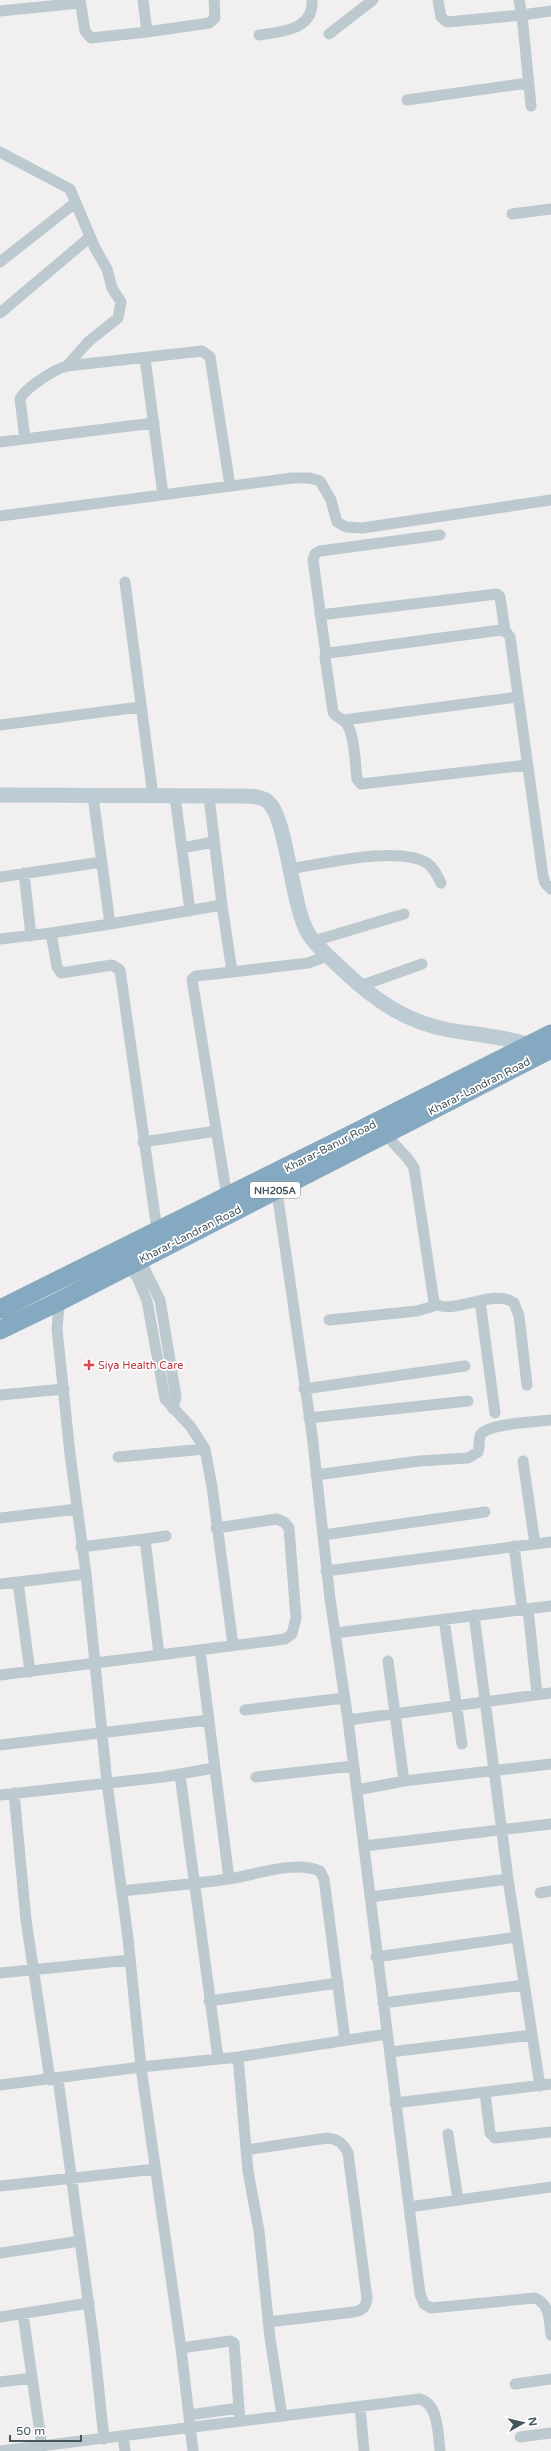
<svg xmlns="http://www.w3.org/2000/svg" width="551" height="2451" font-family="'Varela Round',sans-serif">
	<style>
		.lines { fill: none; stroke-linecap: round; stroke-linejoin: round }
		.street { stroke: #bcc9cf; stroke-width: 11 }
		.secondary { stroke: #bccbd4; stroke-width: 15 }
		.highway { stroke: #84a9c1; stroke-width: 19 }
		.health-dot { fill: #e0444e; stroke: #fff; stroke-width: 1.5 }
		.labels { text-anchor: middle; stroke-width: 3.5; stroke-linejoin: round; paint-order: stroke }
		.shield { fill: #fff; stroke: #7e898e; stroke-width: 1 }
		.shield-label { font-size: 10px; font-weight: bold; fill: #46565e }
		.street-label { font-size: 11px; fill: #46565e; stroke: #fff }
		.health-label { font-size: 11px; fill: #be3a42; stroke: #fff; text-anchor: start }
	</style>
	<rect width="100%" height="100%" fill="#f2eff0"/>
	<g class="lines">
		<path class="street" d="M80,0L85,31L91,38L147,32
			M143,0L147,32L209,23L215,18L214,0
			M438,0L441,17L447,22L522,15L531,106
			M519,0L522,15L551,11
			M0,11L80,3
			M329,34L373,0
			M259,35C281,32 314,30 312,0
			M407,100L528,83
			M0,152L70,189L95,248L107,269L112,288L121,302L118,318L88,342L67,366
			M512,214L551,209
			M0,262L75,203
			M0,313L90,237
			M145,358L163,495
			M25,439L20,399C25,388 55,369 67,366L202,351L210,357L230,486
			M0,442L154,423
			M0,516L292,478H310L320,481L331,500L337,522L346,527L362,528L551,500
			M125,582L153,796
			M320,615L497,594L500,597L505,631
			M326,655L313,560L315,554L320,551L440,535
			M344,720L518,697
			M0,725L140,707
			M527,765L361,784L357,779C355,763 355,738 347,724C343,718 336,718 333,712L325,657L329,653L501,630L507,633L510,637L543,876L545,883L551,889
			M93,796L110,924L51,933L57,967L61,973L112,965L120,970L157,1230
			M175,796L190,911
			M182,848L214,842
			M289,869C323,864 398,845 427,863C434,868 437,875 441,883
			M24,873L31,936
			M0,877L102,862
			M222,905L232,972L196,976L192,979L227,1197
			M110,924L222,905L209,797
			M0,939L51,933
			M314,941L404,914
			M232,972L308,963L327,956
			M360,986L422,964
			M386,1133C394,1147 407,1154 414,1168L434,1302C448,1318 495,1287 514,1303L519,1316L527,1385
			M143,1142L216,1131
			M276,1185L312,1434L330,1599L348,1720L420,2294L424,2304L431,2308L535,2298C551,2305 549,2321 551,2335
			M140,1260L160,1300L176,1397L173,1409
			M129,1265L138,1279L147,1301L165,1399L191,1427L205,1449L212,1487L233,1645
			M57,1299L59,1306L57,1329L70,1454L86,1574L107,1783L128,1938L141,2067L181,2348L193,2451
			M480,1301L495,1413
			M329,1320L417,1311L437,1305
			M304,1389L465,1366
			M0,1395L64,1389
			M309,1418L468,1401
			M118,1457L205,1449
			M523,1461L535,1544
			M316,1475L419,1461L468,1458L478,1452C480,1447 478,1438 481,1434C491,1423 536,1422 551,1420
			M0,1518L77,1509
			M323,1535L485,1512
			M145,1539L166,1536
			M514,1546L522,1609
			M81,1547L145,1539L159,1655
			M326,1571L551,1542
			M18,1582L30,1672
			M0,1584L86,1574
			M528,1609L537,1694
			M474,1615L508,1879L540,2086
			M444,1619L462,1744
			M335,1633L551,1606
			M200,1650L229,1879
			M388,1661L404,1781
			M0,1675L270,1641L285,1639L292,1634L296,1618L289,1528L284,1522L277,1519L216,1528
			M245,1710L344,1698
			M348,1720L551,1693
			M0,1745L208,1720
			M180,1775L218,2058
			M256,1777L353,1766
			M357,1790L404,1781L551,1764
			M14,1793L26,1920L50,2080
			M0,1795L163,1777L214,1768
			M364,1846L551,1824
			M122,1891C157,1887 193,1884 229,1879C255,1875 294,1860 320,1871L324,1879L345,2040
			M540,1893L551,1891
			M370,1897L508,1879
			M376,1957L517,1937
			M0,1973L130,1960
			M209,2001L338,1983
			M383,2003L524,1985
			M390,2052L532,2035
			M238,2057L248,2171L259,2231L270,2338L282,2416
			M58,2079L94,2344L104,2439
			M0,2085L141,2067L238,2057L387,2034
			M485,2093L490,2133L495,2138L551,2132
			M395,2103L551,2084
			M448,2134L458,2200
			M246,2150L327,2138C338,2139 343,2143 348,2153L367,2298C366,2307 363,2310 354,2312L268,2322
			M0,2186L156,2169
			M409,2207L551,2187
			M0,2253L80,2241
			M23,2314L42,2447
			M0,2317L89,2303
			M181,2348L230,2341L234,2343L240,2421
			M0,2382L32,2378
			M515,2384L551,2379
			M360,2406L364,2451
			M189,2415L239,2408
			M123,2436L125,2451
			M520,2437L551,2433
			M0,2451L419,2399C439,2403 438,2435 440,2451"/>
		<path class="secondary" d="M0,795L234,796C244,796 259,795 267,801C287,815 291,905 308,933C317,948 333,960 345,972C377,1002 407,1022 449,1030C477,1035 503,1036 530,1045L532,1051"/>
		<path class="highway" d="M0,1309C184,1218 368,1127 551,1034
			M0,1330L58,1302L551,1049"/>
	</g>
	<path class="health-dot" d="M87 1359h4v4h4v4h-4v4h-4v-4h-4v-4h4z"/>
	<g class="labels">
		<rect class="shield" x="250" y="1182" width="50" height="16" rx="3"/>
		<g class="shield-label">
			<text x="275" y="1194">NH205A</text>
		</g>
		<g class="street-label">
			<text transform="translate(479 1086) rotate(-27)" y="4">Kharar-Landran Road</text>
			<text transform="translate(330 1146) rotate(-27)" y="4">Kharar-Banur Road</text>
			<text transform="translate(190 1234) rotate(-27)" y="4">Kharar-Landran Road</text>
		</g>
		<g class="health-label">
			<text x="98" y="1369">Siya Health Care</text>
		</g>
	</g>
	<g transform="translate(523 2423) rotate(82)" stroke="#ffffff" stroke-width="3" paint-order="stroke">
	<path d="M0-3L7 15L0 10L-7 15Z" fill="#46565e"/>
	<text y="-6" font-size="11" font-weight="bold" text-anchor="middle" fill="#46565e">N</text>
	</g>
	<path d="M10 2435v6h71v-6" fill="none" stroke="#46565e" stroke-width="2"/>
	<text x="16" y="2435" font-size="12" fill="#46565e" stroke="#ffffff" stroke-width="3" paint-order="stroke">50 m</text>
</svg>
